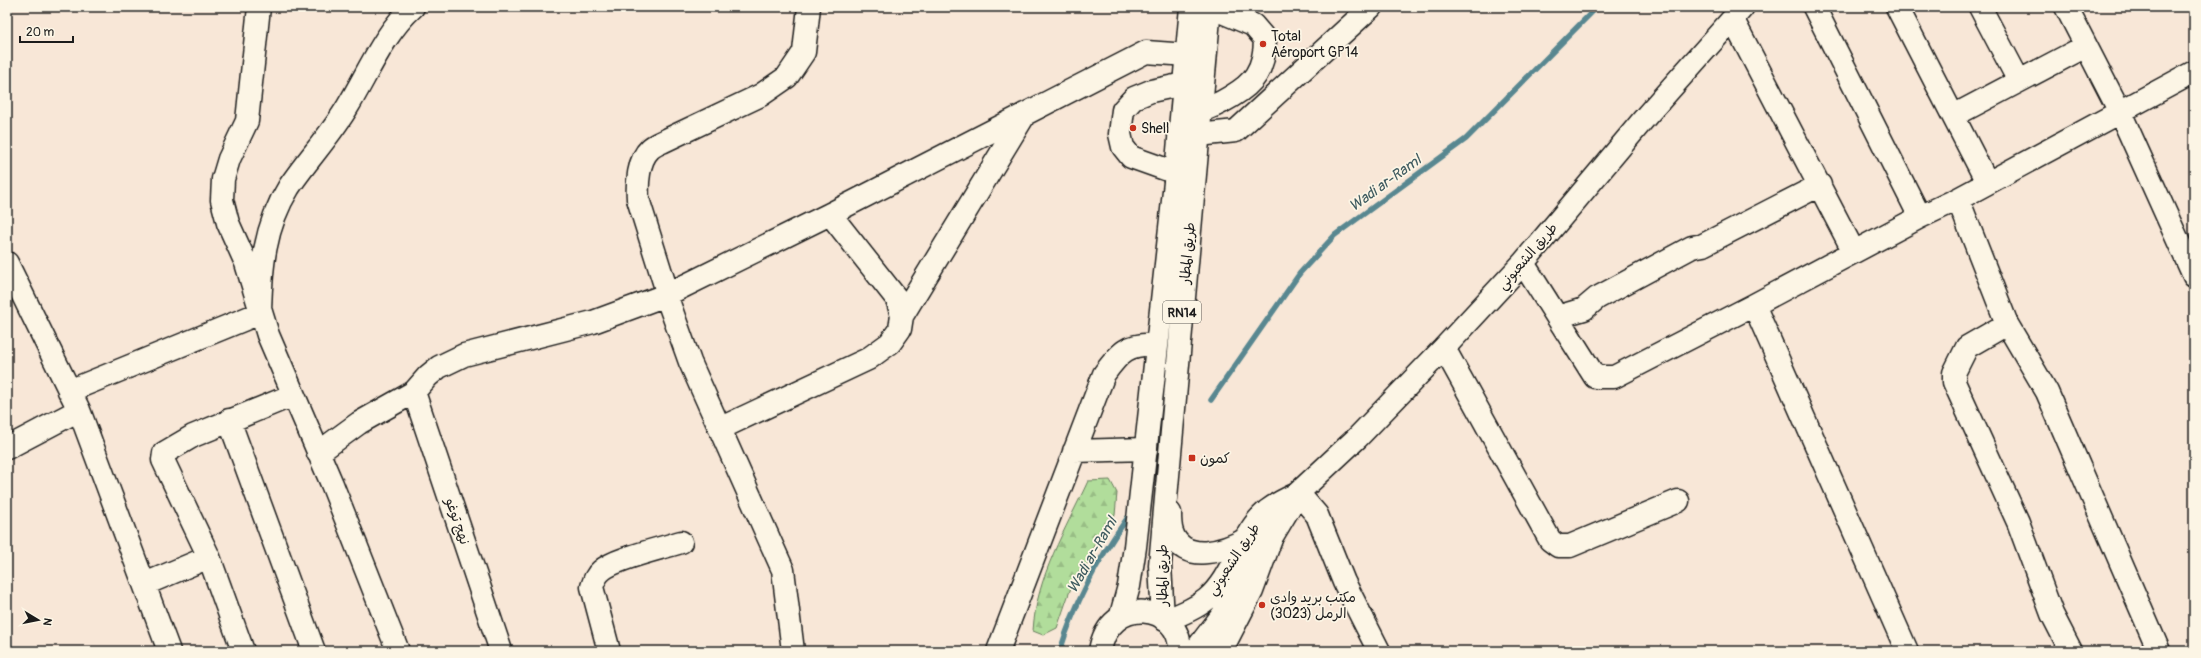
<svg xmlns="http://www.w3.org/2000/svg" width="2201" height="658" font-family="Pangolin,'Playpen Sans Arabic',sans-serif">
	<style>
		.forest { fill: url(#forest-firs); stroke: #667c5c }
		.lines { fill: none; stroke-linecap: round; stroke-linejoin: round }
		.stream { stroke: #588790; stroke-width: 5.5 }
		.minor-casing { stroke: #1c1c1c; stroke-width: 25 }
		.major-casing { stroke: #1c1c1c; stroke-width: 25 }
		.minor { stroke: #fcf5e5; stroke-width: 22 }
		.major { stroke: #fcf5e5; stroke-width: 22 }
		.poi-dot { fill: #c8321e; stroke: #fcf5e5; stroke-width: 1.5 }
		.labels { text-anchor: middle; stroke-width: 3.5; stroke-linejoin: round; paint-order: stroke }
		.shield { fill: #fcf5e5; stroke: #5f5d58; stroke-width: 1 }
		.shield-label { font-size: 13px; font-weight: bold; fill: #1c1c1c }
		.poi-label { font-size: 14px; fill: #1c1c1c; stroke: #fcf5e5; text-anchor: start }
		.street-label { font-size: 14px; fill: #1c1c1c; stroke: #fcf5e5 }
		.water-label { font-size: 15px; font-style: italic; fill: #3f5b60; stroke: #fcf5e5 }
	</style>
	<defs>
		<pattern id="forest-firs" width="22" height="20" patternUnits="userSpaceOnUse"><rect width="22" height="20" fill="#b1dd9b"/><path d="M5 1l3.5 6h-7zM16 11l3.5 6h-7z" fill="#98bd85"/></pattern>
	</defs>
	<rect width="100%" height="100%" fill="#f8e7d7"/>
	<filter id="ink" filterUnits="userSpaceOnUse"><feTurbulence type="fractalNoise" baseFrequency=".025" numOctaves="2"/><feDisplacementMap in="SourceGraphic" scale="8" xChannelSelector="R" yChannelSelector="G"/><feConvolveMatrix kernelMatrix="1 2 1 2 8 2 1 2 1" color-interpolation-filters="sRGB"/></filter>
	<g filter="url(#ink)">
		<path class="forest" d="M1110,480L1117,493L1115,515L1105,534L1094,545L1087,565L1075,576L1057,628L1043,635L1033,631C1036,577 1066,529 1088,481Z"/>
		<g class="lines">
			<path class="stream" d="M1211,400L1300,273L1335,235L1466,139L1597,7
				M1060,651C1075,602 1098,559 1128,517"/>
			<defs>
				<path id="minor" d="M259,7L247,121L229,159L223,179L222,200L228,223L246,263L268,335L332,484L398,651
					M1814,7L1920,217
					M1897,7L1987,182
					M1980,7L2019,81
					M2066,7L2120,112L2194,276
					M1733,20L1854,252
					M1200,111C1217,106 1247,90 1256,75C1263,64 1265,51 1265,39L1253,25L1210,7
					M1953,116L2086,46
					M1179,134L1198,135L1236,131L1371,7
					M1176,173L1131,157L1123,147L1120,134L1123,110L1134,98L1151,91L1184,84
					M1958,199L2007,324L2047,392L2159,651
					M7,263L79,410L169,651
					M1523,263L1595,377H1614L1754,305
					M668,295L638,199C637,184 638,160 650,149C654,145 660,143 664,141L761,95L787,77L804,52L809,7
					M902,316L1025,114
					M1557,317L1584,309L1597,298L1692,247L1703,245L1820,185
					M2007,324L1967,347L1954,373V382L2018,522L2052,614L2071,651
					M1444,348L1550,540L1558,546H1570L1678,501
					M69,391L260,313C261,268 264,227 289,187C307,160 331,135 348,106C368,73 384,33 413,7
					M414,392L501,651
					M229,420L314,651
					M721,428L868,359L890,343L900,329L902,316L897,299L830,214
					M7,448L79,410
					M1074,451L1146,449
					M318,453L359,423L414,392L428,376L439,367L464,355L593,322L666,295
					M1298,493L1317,515L1344,582L1379,651
					M145,584L209,557
					M1165,620C1180,615 1195,609 1207,599C1234,576 1240,534 1267,511C1276,504 1286,499 1297,494
					M243,651L209,557L163,460L164,453L193,436L293,395
					M609,651L592,587C594,581 596,575 601,571C613,559 663,548 681,542
					M793,651L783,570L690,362L666,295L830,214L1146,52L1187,55
					M998,651L1104,374C1120,352 1128,343 1156,345
					M1195,651L1221,617L1249,575L1298,493L1357,438L1444,348L1523,263L1648,114L1743,7
					M1907,651L1754,305L1920,217L1958,199L2194,72"/>
				<path id="major" d="M1170,513C1170,519 1170,526 1172,532C1182,565 1226,551 1246,539
					M1121,615L1129,586L1135,547L1176,173L1191,7
					M1163,618L1160,565L1210,7
					M1100,651C1109,594 1181,603 1180,651
					M1221,651L1252,591L1271,539"/>
			</defs>
			<use href="#minor" class="minor-casing"/>
			<use href="#major" class="major-casing"/>
			<use href="#minor" class="minor"/>
			<use href="#major" class="major"/>
		</g>
	</g>
	<g class="poi-dot">
		<circle cx="1263" cy="44" r="4"/>
		<circle cx="1133" cy="128" r="4"/>
		<rect x="1188" y="454" width="8" height="8" rx="2"/>
		<circle cx="1262" cy="605" r="4"/>
	</g>
	<g class="labels">
		<rect class="shield" x="1163" y="301" width="38" height="22" rx="3"/>
		<g class="shield-label">
			<text x="1182" y="317">RN14</text>
		</g>
		<g class="poi-label">
			<text x="1271" y="41">Total<tspan x="1271" dy="16">Aéroport GP14</tspan></text>
			<text x="1141" y="133">Shell</text>
			<text x="1200" y="463">كمون</text>
			<text x="1270" y="602">مكتب بريد وادي<tspan x="1270" dy="16">الرمل (3023)</tspan></text>
		</g>
		<g class="street-label">
			<text transform="translate(1187 253) rotate(-85)" y="5">طريق المطار</text>
			<text transform="translate(1527 256) rotate(-49)" y="5">طريق الشعبوني</text>
			<text transform="translate(458 521) rotate(71)" y="5">نهج توغو</text>
			<text transform="translate(1233 559) rotate(-56)" y="5">طريق الشعبوني</text>
			<text transform="translate(1162 575) rotate(-90)" y="5">طريق المطار</text>
		</g>
		<g class="water-label">
			<text transform="translate(1385 183) rotate(-36)" y="5">Wadi ar-Raml</text>
			<text transform="translate(1092 555) rotate(-60)" y="5">Wadi ar-Raml</text>
		</g>
	</g>
	<rect width="2201" height="658" fill="none" stroke="#fcf5e5" stroke-width="24"/>
	<rect x="12" y="12" width="2177" height="634" fill="none" stroke="#1c1c1c" stroke-width="1.5" filter="url(#ink)"/>
	<g transform="translate(38 620) rotate(100)" stroke="#fcf5e5" stroke-width="3" paint-order="stroke">
	<path d="M0-3L7 15L0 10L-7 15Z" fill="#1c1c1c"/>
	<text y="-6" font-size="11" font-weight="bold" text-anchor="middle" fill="#1c1c1c">N</text>
	</g>
	<path d="M20 36v6h53v-6" fill="none" stroke="#1c1c1c" stroke-width="2"/>
	<text x="26" y="36" font-size="12" fill="#1c1c1c" stroke="#fcf5e5" stroke-width="3" paint-order="stroke">20 m</text>
</svg>
